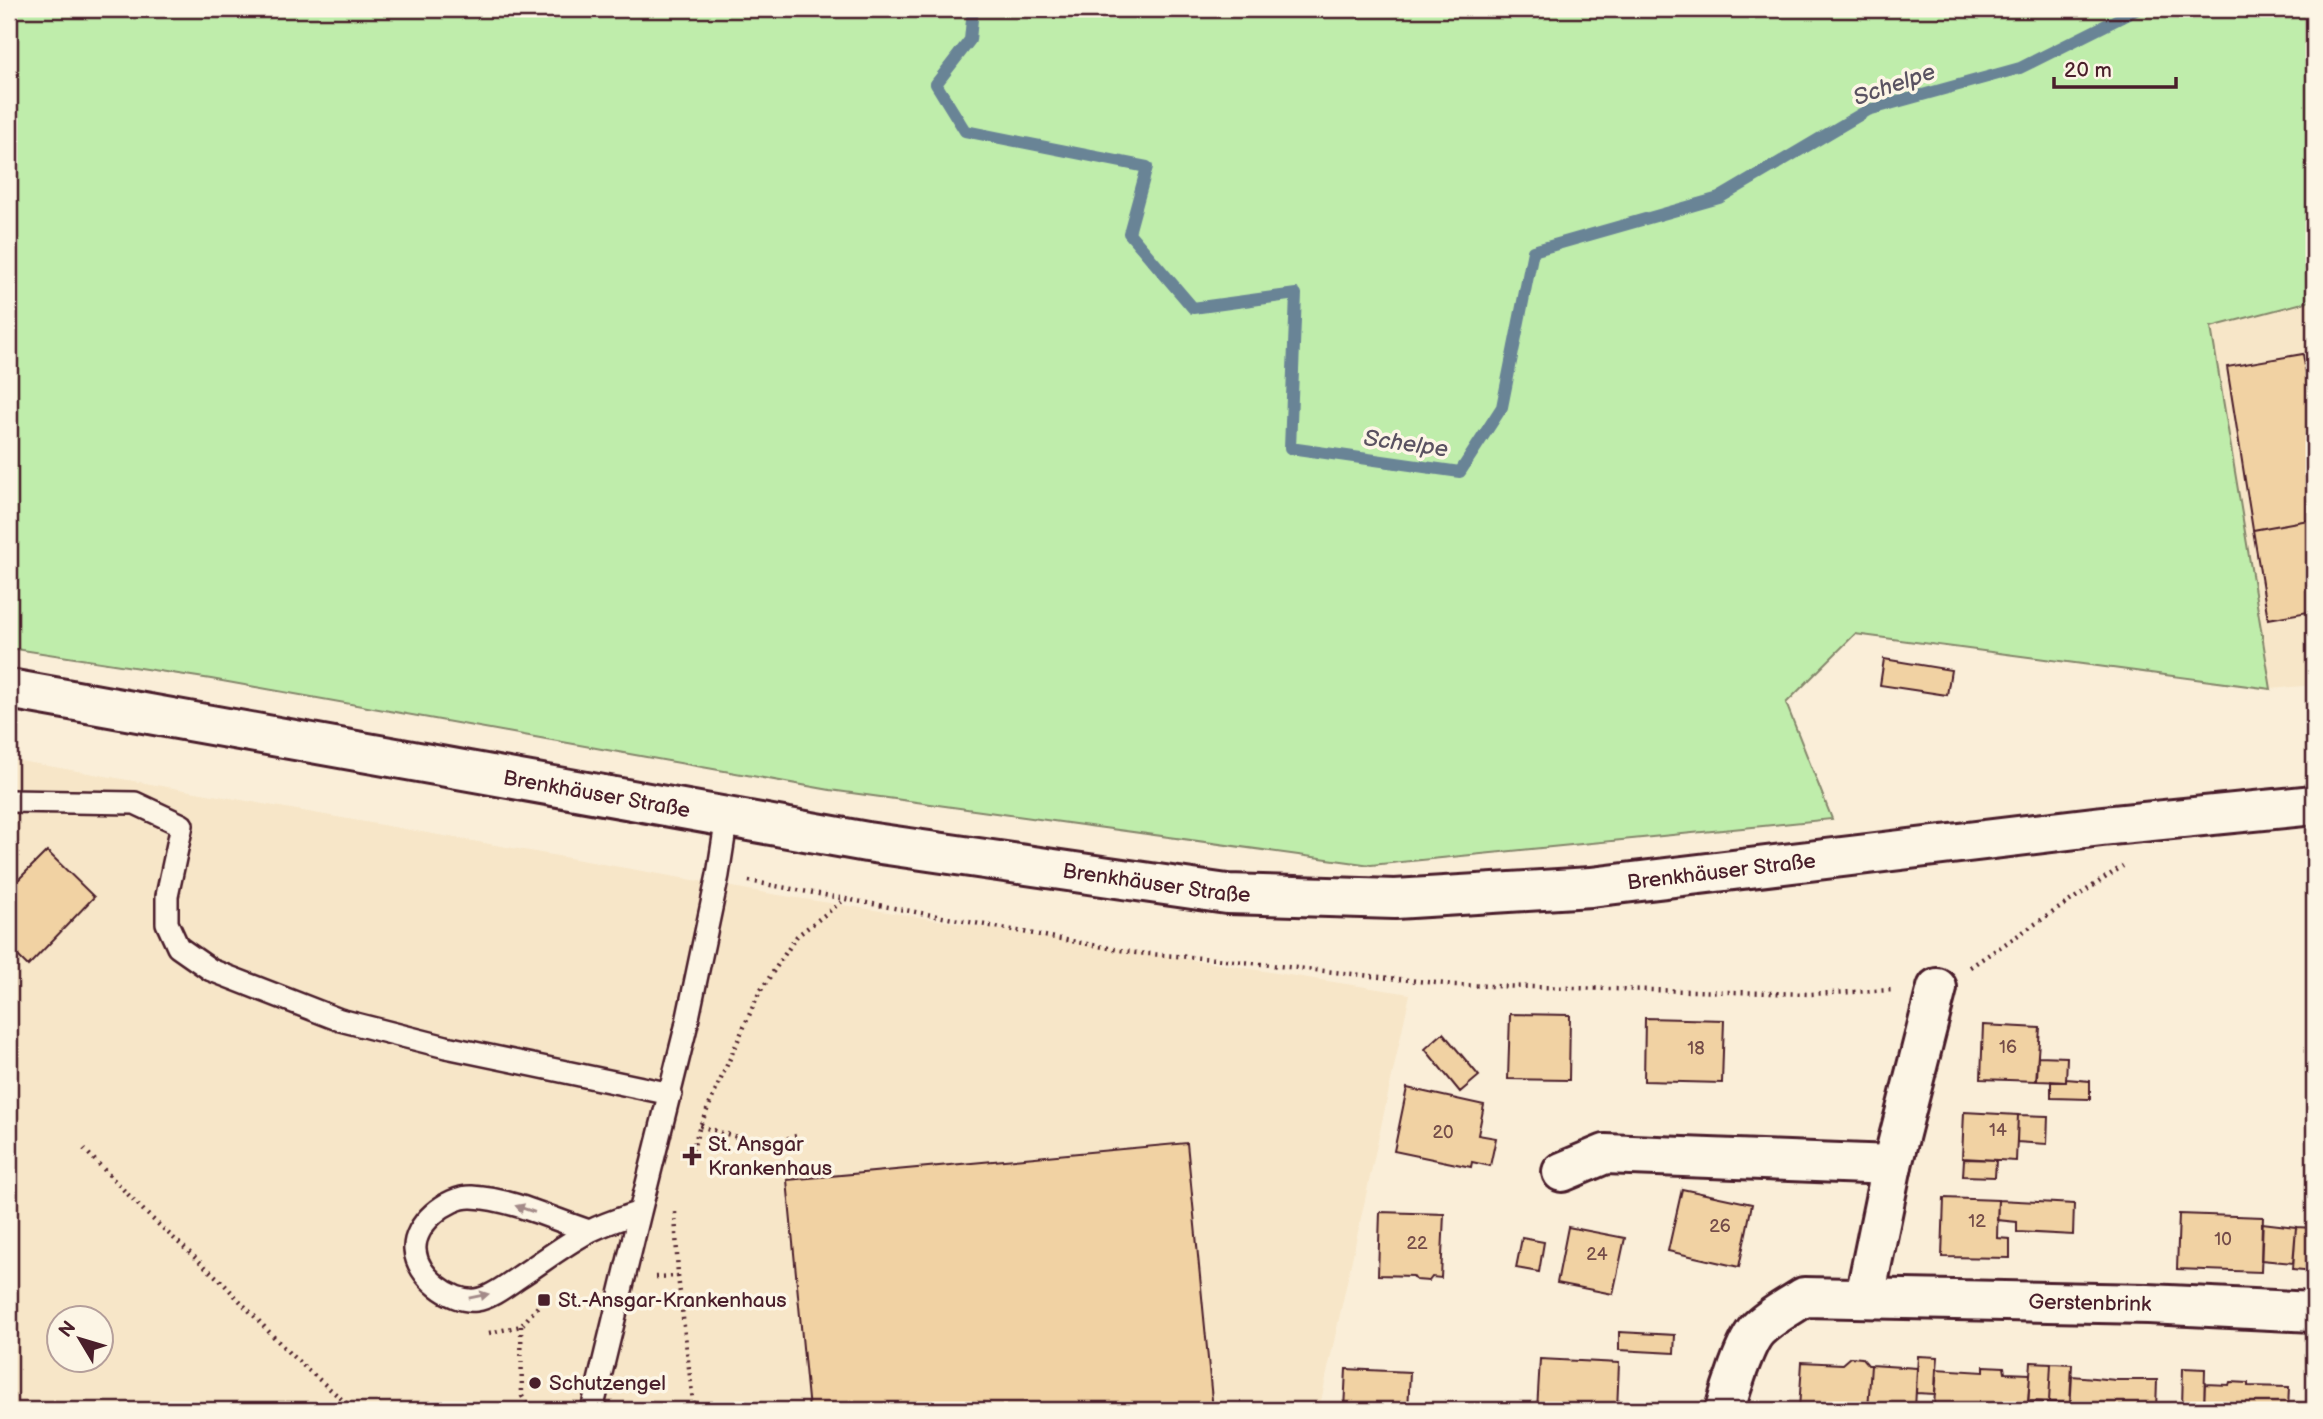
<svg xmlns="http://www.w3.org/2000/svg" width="2323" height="1419" font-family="'Balsamiq Sans',sans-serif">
	<rect width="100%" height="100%" fill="#faeed8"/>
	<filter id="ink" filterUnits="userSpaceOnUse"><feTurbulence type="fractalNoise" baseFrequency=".0143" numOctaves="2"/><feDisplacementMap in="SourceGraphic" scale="14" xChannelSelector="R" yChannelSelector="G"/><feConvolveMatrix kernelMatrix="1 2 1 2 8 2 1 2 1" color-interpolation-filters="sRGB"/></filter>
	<g filter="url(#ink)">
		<path fill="#f7e6c8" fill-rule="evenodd" d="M2314,300V685L2271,689L2211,327Z
			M9,759L772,894L1410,994L1319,1410H9ZM60,1318H102V1360H60Z"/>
		<path fill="#bfedab" stroke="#84866b" stroke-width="2" d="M9,9H2314V300L2211,327L2271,689L1855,634L1786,703L1832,819L1371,865L830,790L211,679L9,648Z"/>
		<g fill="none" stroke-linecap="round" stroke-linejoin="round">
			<path stroke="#698496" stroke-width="12" d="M973,9L970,40L936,84L965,131L1147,167L1129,233L1193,308L1296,294L1290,448L1460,472L1502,407L1533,251L1719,198L1868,110L2020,68L2138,9"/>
		</g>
		<path fill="#f1d2a3" stroke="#4a1f2b" stroke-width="2" d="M2303,354L2314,421V519L2253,530L2227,367Z
			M2314,519V611L2268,619L2253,530Z
			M1884,659L1951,670L1947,695L1880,685Z
			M47,851L94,897L28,966L12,950L9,954V879L14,884Z
			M1510,1014L1570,1015L1569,1080L1508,1079Z
			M1645,1018L1724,1020L1722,1083L1644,1081Z
			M1983,1025L2040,1028L2036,1081L1981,1079Z
			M1443,1033L1479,1076L1460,1092L1425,1049Z
			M2038,1056L2067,1057L2066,1082L2037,1081Z
			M2066,1079L2090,1081V1099L2051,1098V1081L2066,1082Z
			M1407,1088L1484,1105L1478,1135L1496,1138L1490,1166L1472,1162L1471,1167L1394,1151Z
			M1964,1112L2018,1115L2016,1161L1962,1158Z
			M2018,1115L2048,1116L2047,1144L2017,1142Z
			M1187,1143L1213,1410H809L787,1180Z
			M1964,1159L1996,1160L1995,1177L1963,1176Z
			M1682,1189L1752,1204L1739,1267L1668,1251Z
			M1944,1198L1998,1200L1997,1238L2010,1239V1258L1942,1257Z
			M1998,1200L2074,1204L2073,1235L2017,1232V1222L1997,1220Z
			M1380,1212L1444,1214L1441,1278L1432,1277L1429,1281L1416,1280L1413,1276L1378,1275Z
			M2179,1214L2263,1217L2261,1272L2177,1269Z
			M2262,1223L2296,1227L2293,1263L2261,1260Z
			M1568,1227L1625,1238L1613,1294L1557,1283Z
			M2296,1227L2314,1228V1271L2293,1269Z
			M1522,1238L1544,1242L1539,1272L1516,1268Z
			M1619,1332L1675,1335L1674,1353L1619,1350Z
			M1918,1356L1938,1357L1935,1394L1916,1393Z
			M1850,1357L1862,1358L1868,1365H1871L1868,1410H1799L1802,1362L1842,1364Z
			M1540,1359L1619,1363L1617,1410H1537Z
			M2031,1362L2051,1363L2049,1402L2028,1401Z
			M2051,1363L2072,1364L2070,1403L2049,1402Z
			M1871,1365L1917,1368L1915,1410H1868Z
			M1984,1366L2004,1367L2005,1373L2030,1374L2028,1410H1934L1936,1369L1984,1372Z
			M2183,1368L2205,1369L2204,1409L2182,1408Z
			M1346,1369L1410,1372L1408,1410H1344Z
			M2072,1376L2116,1380H2157L2156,1410H2070Z
			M2230,1382L2248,1383V1386L2289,1387L2288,1410H2204L2205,1384L2229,1385Z"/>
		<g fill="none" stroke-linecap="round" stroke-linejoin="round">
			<g stroke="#4a1f2b" stroke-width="26">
				<path id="lane" d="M9,801L135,803L182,825L167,896V923L178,947L211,970L340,1020L446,1047L671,1094
					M589,1231C552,1219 512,1199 472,1197C447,1196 413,1225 415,1250C417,1276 451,1303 476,1300C491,1298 507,1285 519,1277C542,1262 565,1244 590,1231C606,1223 623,1218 640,1212L686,1027L718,875L727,817
					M592,1410L640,1212"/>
			</g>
			<g stroke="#4a1f2b" stroke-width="44">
				<g id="street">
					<path d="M1562,1172L1605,1154L1892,1165"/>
					<path d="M1865,1297L1892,1165L1937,988"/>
					<path id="s1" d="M1725,1410C1730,1391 1745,1342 1758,1329C1771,1316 1789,1307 1804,1297L2148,1304L2314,1312"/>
				</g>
			</g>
			<g stroke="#4a1f2b" stroke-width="44">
				<g id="primary">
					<path id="s2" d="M9,689L867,842L1227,894L1395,899L1591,887L2102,826L2314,805"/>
				</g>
			</g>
			<path stroke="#4a1f2b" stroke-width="4.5" stroke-dasharray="2 5" stroke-linecap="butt" d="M749,881L1136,953L1215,959L1454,985L1810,994L1894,990
				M1970,967L2123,866
				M700,1126L764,1145L796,1136
				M84,1149L147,1214L222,1282L290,1354L354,1410
				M688,1164L700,1126L759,993L797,936L844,900
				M678,1276L694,1410
				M656,1277L678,1276L675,1212
				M521,1326L522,1396L530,1410
				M489,1333L521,1326L540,1304
				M722,1410L754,1408"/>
			<use href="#lane" stroke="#fcf5e5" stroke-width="21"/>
			<use href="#street" stroke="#fcf5e5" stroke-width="38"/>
			<use href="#primary" stroke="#fcf5e5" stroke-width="38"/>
		</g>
		<defs><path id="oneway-solid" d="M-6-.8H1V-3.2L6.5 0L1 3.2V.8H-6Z" transform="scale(1.75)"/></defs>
		<g fill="#a38a88">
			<use href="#oneway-solid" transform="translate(525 1209) rotate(-161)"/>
			<use href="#oneway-solid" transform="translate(479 1296) rotate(-12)"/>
		</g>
	</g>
	<g fill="#4a1f2b" stroke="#fcf5e5" stroke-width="2.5">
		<path d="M688.5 1145.5h7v7h7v7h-7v7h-7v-7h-7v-7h7z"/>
		<rect x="537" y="1293" width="14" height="14" rx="3.5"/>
		<circle cx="535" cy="1383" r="7"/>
	</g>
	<g text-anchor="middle" stroke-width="7" stroke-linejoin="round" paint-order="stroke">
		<g font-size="18" fill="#744c49">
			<text x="2008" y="1053">16</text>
			<text x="1696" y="1054">18</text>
			<text x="1998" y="1136">14</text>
			<text x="1443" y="1138">20</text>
			<text x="1977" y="1227">12</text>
			<text x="1720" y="1232">26</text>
			<text x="2223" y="1245">10</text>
			<text x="1417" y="1249">22</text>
			<text x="1597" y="1260">24</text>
		</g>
		<g font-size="21" fill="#4a1f2b" stroke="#fcf5e5">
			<text dy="7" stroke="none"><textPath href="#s2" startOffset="597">Brenkhäuser Straße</textPath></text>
			<text dy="7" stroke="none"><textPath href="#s2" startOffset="1731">Brenkhäuser Straße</textPath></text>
			<text dy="7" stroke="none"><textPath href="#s2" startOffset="1164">Brenkhäuser Straße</textPath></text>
			<text dy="7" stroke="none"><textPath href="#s1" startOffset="430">Gerstenbrink</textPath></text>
		</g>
		<g font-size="21" fill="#4a1f2b" stroke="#fcf5e5" text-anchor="start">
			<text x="708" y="1151">St. Ansgar<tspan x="708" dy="24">Krankenhaus</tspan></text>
			<text x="558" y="1307">St.-Ansgar-Krankenhaus</text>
			<text x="549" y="1390">Schutzengel</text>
		</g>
		<g font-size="23" font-style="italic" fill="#5a5261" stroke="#fcf5e5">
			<text transform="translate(1894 84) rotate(-19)" y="8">Schelpe</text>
			<text transform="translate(1406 443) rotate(8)" y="8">Schelpe</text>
		</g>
	</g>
	<rect width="2323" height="1419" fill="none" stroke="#fcf5e5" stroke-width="35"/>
	<rect x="18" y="18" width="2288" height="1384" fill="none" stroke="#4a1f2b" stroke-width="2.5" filter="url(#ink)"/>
	<g transform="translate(80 1339) rotate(308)"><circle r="33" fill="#fcf5e5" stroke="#b59f9b" stroke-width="2"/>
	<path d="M0-5L12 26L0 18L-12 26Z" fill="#4a1f2b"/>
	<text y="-10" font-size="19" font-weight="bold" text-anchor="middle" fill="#4a1f2b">N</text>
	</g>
	<path d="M2054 77v10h122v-10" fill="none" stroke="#4a1f2b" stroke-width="3.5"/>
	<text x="2064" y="77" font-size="21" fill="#4a1f2b" stroke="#fcf5e5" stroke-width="5" paint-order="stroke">20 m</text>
</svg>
